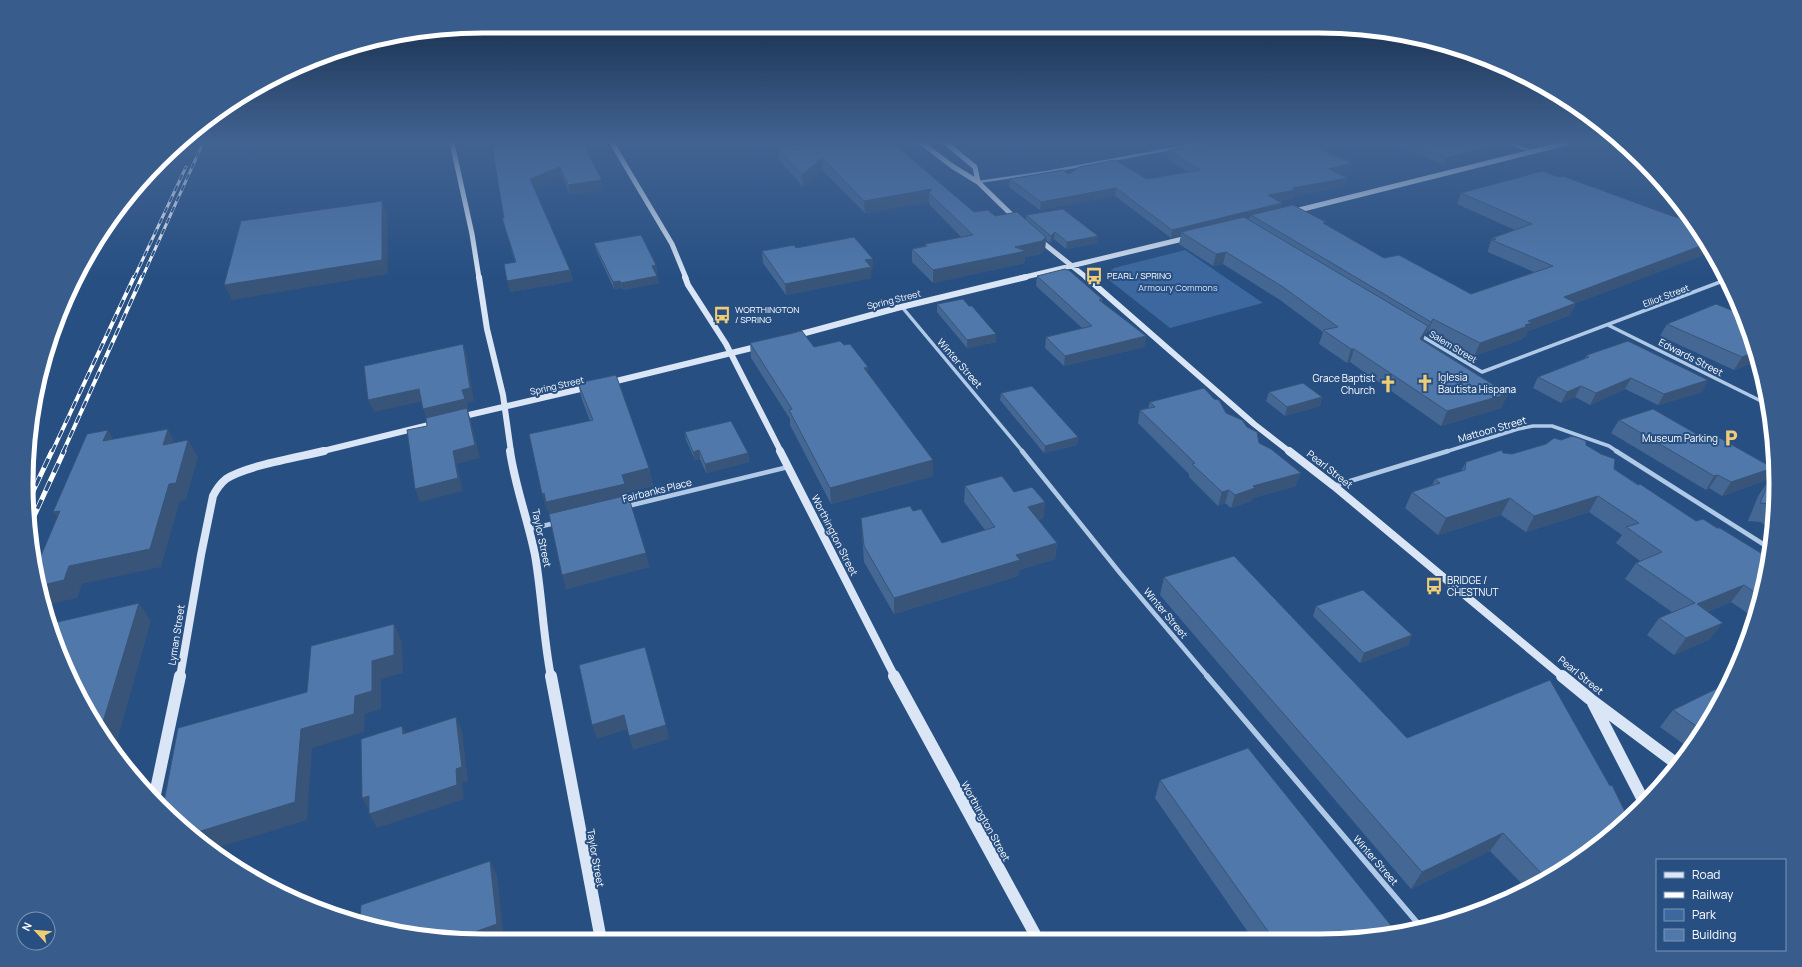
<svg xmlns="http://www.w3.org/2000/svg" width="1802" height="967" font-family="Manrope,sans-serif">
	<rect width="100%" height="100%" fill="#274f82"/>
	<path fill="#3c689f" d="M1185,250L1263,303L1170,328L1109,280L1106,275L1114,268Z"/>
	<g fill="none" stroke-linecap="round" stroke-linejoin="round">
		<path stroke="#b0c9e7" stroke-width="2.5" d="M1509,143L1533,152
			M978,182L1047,172L1203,143"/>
		<path stroke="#b0c9e7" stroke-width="3.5" d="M902,307L1023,452
			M1608,325L1767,404
			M1420,335L1482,372L1728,279
			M1445,452L1518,429L1533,426H1552L1609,446L1618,452"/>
		<path stroke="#b0c9e7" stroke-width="4.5" d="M1022,451L1120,573L1208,677
			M1616,451L1771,549
			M1334,486L1448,451
			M628,506L788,467
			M530,529L555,523"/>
		<path stroke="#b0c9e7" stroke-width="5.5" d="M1207,676L1421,927"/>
		<path stroke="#dae6f6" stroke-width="5" d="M452,143L472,234L479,278
			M612,143L672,244L686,278
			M922,143L952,166L978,182L1018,221
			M946,143L975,167L978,182
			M1291,212L1567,143
			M1037,238L1087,278
			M1021,278L1191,237"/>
		<path stroke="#dae6f6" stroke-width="6" d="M479,277L487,329L503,395L511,452
			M685,277L688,285L726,344L781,452
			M1086,277L1254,424L1290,452
			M794,336L897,308L1026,277
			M608,383L760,346
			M460,417L589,387
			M319,452L437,423"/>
		<path stroke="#dae6f6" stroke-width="8" d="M510,451C515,486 528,520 535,555C542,595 543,636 551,677
			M780,451L895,677
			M1289,451L1334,486L1563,677
			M180,677L201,555L213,496C216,490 221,483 226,479C245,466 299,457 324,451"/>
		<path stroke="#dae6f6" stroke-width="12" d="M551,676L601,940
			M894,676L1037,938
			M1562,676L1590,699L1677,764
			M1593,703L1644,802
			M154,799L180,676"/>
		<g stroke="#fff" stroke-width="3">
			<path id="rail-far2" d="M134,278L186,167
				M142,278L203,143"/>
		</g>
		<g stroke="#fff" stroke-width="4">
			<path id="rail-far1" d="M52,452L134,277
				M63,452L142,277"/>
		</g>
		<g stroke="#fff" stroke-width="5">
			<path id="rail" d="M27,504L52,451
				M29,527L64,451"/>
		</g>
		<use href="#rail-far2" stroke="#274f82" stroke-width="2" stroke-dasharray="6" stroke-linecap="butt"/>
		<use href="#rail-far1" stroke="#274f82" stroke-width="2.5" stroke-dasharray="8" stroke-linecap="butt"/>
		<use href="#rail" stroke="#274f82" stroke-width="3.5" stroke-dasharray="10" stroke-linecap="butt"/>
	</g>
	<path fill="#456793" d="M503,143H583L604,190L570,195L562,176L534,188L570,270L573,281L510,292L515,262L502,218H504L503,145Z
		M893,143L974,212L1026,220V215L1098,236L1097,243L1066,249L1054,239L1050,243L1046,240L1045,249L1041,254L1025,257L1024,263L933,283L912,262V249L925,246V244L962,238L929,204V202L865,213L822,170L803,187L779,160L778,148Z
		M1209,143H1332V146L1317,148L1352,163L1350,171L1339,174L1345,186L1294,196V198L1279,201L1282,203L1280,208L1325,224L1384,258L1471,294L1534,272L1488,252V250L1492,238L1515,230L1457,204L1461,193L1559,177L1672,216L1691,221L1711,252L1576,303L1570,315L1528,331L1526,336L1523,337L1522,339L1474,356L1428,331L1426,334H1425L1423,340L1508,394L1501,408L1441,426L1350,362L1347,363L1319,344L1323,332L1280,300L1223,264L1213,266L1179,244L1181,235L1171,238L1115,196L1040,210L1009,187L1010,179L1069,174L1147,179L1189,172L1167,159L1169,151Z
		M1387,143H1512L1511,147L1444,165Z
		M1618,143H1623L1626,146Z
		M594,243L656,265L657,273H656L657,276L659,283L623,290L622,288L614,289L596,250Z
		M796,248L873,270H871V278L786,295L763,263L762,251Z
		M1037,276L1102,299V302L1146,336L1144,347L1064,366L1045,348L1046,337L1082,328L1036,286Z
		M937,304L996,342L967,348L937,312Z
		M1741,314L1759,360L1734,370L1660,336L1667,324Z
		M750,343L814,347L844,345L868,367V373L933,476L831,504L790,425V419L751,358Z
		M1587,355L1708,380L1702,392L1658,405L1625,389L1590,405L1575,397L1561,403L1533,388L1538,377L1585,358Z
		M578,383L649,468L653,486L627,492L649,567L566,589L550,514L549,511H547L590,421L582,400Z
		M1269,392L1322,397L1320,406L1285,416L1266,401Z
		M1001,393L1078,437L1077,445L1044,453L1000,400Z
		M1150,402L1226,413L1247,427L1296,486L1252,498L1251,501L1231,508L1225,503L1218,506L1189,477V474L1138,423L1140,410L1148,408Z
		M1619,420L1707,440L1773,468L1764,481L1722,496L1709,488L1706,490L1611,433Z
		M685,432L748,453L749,462L706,473L700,459L695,460L686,440Z
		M1561,440L1586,445L1614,469L1696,521L1717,528L1769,558L1755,618L1731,602L1707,612L1710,639L1674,655L1647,635L1659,618L1672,612L1625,579L1636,563L1640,561L1616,543L1622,535L1589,512L1526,532L1501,515L1438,535L1405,508L1412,492L1432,485L1435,479L1461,471L1466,462L1503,453L1512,454Z
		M1770,479L1774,481L1772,531L1761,522L1748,521L1758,496Z
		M965,486L1014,492L1045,502L1043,518L1038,520L1057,543L1055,559L1019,570L1018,576L894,614L864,562L862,534L861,518L913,511L942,543L985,530L964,502Z
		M1164,577L1407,738L1572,864L1525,887L1490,851L1411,889L1160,595Z
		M1316,606L1412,635L1408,645L1360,663L1313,616Z
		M1673,710L1715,712L1689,748L1660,727Z
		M1160,780L1378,937L1252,938L1155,798Z"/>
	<path fill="#385478" d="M1306,143H1332V146L1304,151Z
		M1502,143H1512L1511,147L1444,165L1446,158Z
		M822,158V170L803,187L802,175Z
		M1352,163L1350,171L1327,177L1329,169Z
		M560,167L562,176L533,189L530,179Z
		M1348,178L1345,186L1294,196V198L1266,203L1268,195L1292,188Z
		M602,180L604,190L570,195L568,185Z
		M1116,188L1115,196L1040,210L1041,202Z
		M932,189L929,193V202L865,213L864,201Z
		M382,201L387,215L388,274L232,300L224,285Z
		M1282,203L1280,211L1251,215L1250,218L1185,234L1181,232V235L1171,238L1172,230Z
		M1055,232L1054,239L1050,243L1051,236Z
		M1098,236L1097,243L1066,249L1067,242Z
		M1046,237L1045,249L1041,254L1025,257L1024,263L933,283V270Z
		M1706,244L1711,252L1563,308L1576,303L1570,315L1528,331L1526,336L1523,337L1522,339L1474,356L1480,343L1528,321L1564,297Z
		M1226,252L1223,264L1213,266L1216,254Z
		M873,259V270H871V278L786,295L785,284L865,260Z
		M656,265L657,273H654L652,266Z
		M570,270L573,281L510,292L507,281Z
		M657,276L659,283L623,290L621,283Z
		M620,281L622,288L614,289L613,282Z
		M1433,319L1428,331L1426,334L1431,322Z
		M1428,326L1423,340L1415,353L1420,339Z
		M996,334V342L967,348V340Z
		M1146,336L1144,347L1064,366L1065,356Z
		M463,344L467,356L474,401L467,403L469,412H468L471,421L480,458L457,464L463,491L420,502L415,489L428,421L423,409L462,390Z
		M1351,349H1354L1350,362L1347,363Z
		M1755,352L1759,360L1734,370L1742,357Z
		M868,367V382L864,368Z
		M1631,378L1625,389L1590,405L1596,393Z
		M1708,380L1702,392L1658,405L1664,394Z
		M1581,386L1575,397L1561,403L1567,392Z
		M419,389L424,401L374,412L368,400Z
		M1508,394L1501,408L1441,426L1447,411Z
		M1322,397L1320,406L1285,416L1287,407Z
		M168,429L177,446L163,445Z
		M108,430L118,447L103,441Z
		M1078,437L1077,445L1044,453L1045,446Z
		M188,440L198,457L186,500L180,501L161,567L82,584L77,598L51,604L39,589V586L47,584L39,573L42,572L37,565L43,564L69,566L169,484Z
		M699,450L700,459L695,460L693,452Z
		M748,453L749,462L706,473L705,464Z
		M933,460V476L831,504L830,488Z
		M649,468L653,486L627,492L629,501L552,520L549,511H547L542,494Z
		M1773,468L1764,481L1722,496L1731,482Z
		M1301,473L1296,486L1252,498L1251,501L1231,508L1235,495L1253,486Z
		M1718,475L1709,488L1706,490L1714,476Z
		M1229,490L1225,503L1218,506L1222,492Z
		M1598,496L1589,512L1526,532L1534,516Z
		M1510,498L1501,515L1438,535L1446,518Z
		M1045,502L1043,518L1026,523L1028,507Z
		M60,511L66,530L53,512Z
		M1057,543L1055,559L1019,570L1018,576L894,614V598L1016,555Z
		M646,553L649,567L566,589L562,575Z
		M1744,585L1731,602L1684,621L1697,604Z
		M139,603L151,621L114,752L103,737L100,732Z
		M1723,623L1710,639L1674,655L1686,638Z
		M394,624L402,642L403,673L381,679V709L365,714L364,732L312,748L307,820L210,850L205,846L191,834L301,729L355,696L372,661Z
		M1412,635L1408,645L1360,663L1364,653Z
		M624,715L628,729L597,739L592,725Z
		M456,717L462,731L468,781L462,783L464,799L377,828L369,814L456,769Z
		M666,725L669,739L633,750L629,736Z
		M402,726L410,739L403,734Z
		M369,796L370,812L362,798Z
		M1503,833L1490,851L1411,889L1422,872Z
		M490,861L497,875L504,937L495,940H452Z"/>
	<path fill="#5078ab" stroke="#385478" d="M503,143H583L602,180L568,185L560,167L530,179L570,270L507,281L504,264L516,262L502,218H504L492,147L504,145Z
		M813,143H893L974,212L988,210L995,216L1017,212L1046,237L1042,241L1015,247L1026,251L933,270L912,249L927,246L925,244L973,235L929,193L932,189L864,201L822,158L802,175L778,148Z
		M1209,143H1306L1352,163L1329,169L1348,178L1292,188L1296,190L1268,195L1282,203L1172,230L1116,188L1041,202L1010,179L1063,170L1069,174L1079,167L1115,160L1147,179L1200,170L1169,151L1174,149Z
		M1406,143H1502L1446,158Z
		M1542,171L1559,177L1563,176L1672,216L1691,221L1706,244L1564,297L1576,303L1528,321L1532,323L1525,325L1528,326L1480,343L1433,319L1431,322L1251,215L1293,205L1326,222L1323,223L1384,258L1399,255L1471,294L1553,266L1492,240L1496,239L1492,238L1532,224L1461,193Z
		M382,201V260L224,285L241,221Z
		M1063,209L1098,236L1067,242L1055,232L1051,236L1026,215Z
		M1244,217L1428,326L1420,339L1508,394L1447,411L1354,349H1351L1323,330L1338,327L1283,287L1226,252L1216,254L1181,232Z
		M641,235L656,265L652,266L657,276L621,283L620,281L613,282L594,243Z
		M854,237L873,259L865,260L871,267L785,284L762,251L794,245L796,248Z
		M1065,269L1070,271L1102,299L1099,300L1146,336L1065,356L1046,337L1092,326L1037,276Z
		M963,299L969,306H972L996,334L967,340L937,304Z
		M1716,304L1741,314L1755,352L1742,357L1667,324Z
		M802,331L814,347L840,341L844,345L850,344L868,367L864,368L933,460L830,488L789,410L792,409L750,343Z
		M1628,341L1708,380L1664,394L1631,378L1596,393L1581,386L1567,392L1538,377L1589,357L1587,355Z
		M463,344L470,388L462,390L465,399L423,409L419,389L368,400L364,366Z
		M616,375L649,468L622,475L625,484L546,502L544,493L542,494L529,434L593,420L578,383Z
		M1303,383L1322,397L1287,407L1269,392Z
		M1032,386L1078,437L1045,446L1001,393Z
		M1204,388L1214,399L1219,400L1226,413L1242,420L1247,427L1257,432L1259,443L1271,449L1301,473L1253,486L1255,488L1235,495L1229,490L1222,492L1192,464L1195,463L1140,410L1155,407L1150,402Z
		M467,408L475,445L453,451L458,478L415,489L407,430L427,426L426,418Z
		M1653,409L1707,440L1718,437L1773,468L1731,482L1718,475L1714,476L1619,420Z
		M731,421L748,453L705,464L699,450L693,452L685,432Z
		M168,429L163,445L188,440L176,483L169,484L150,549L69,566L64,580L39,586L38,583L43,572L39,573L43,564L37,565L60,511L53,512L87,434L108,430L103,441Z
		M1572,436L1579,438L1586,441V445L1601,454L1615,459L1614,469L1638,485L1640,484L1696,521L1703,519L1717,528H1720L1769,558L1760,596L1744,585L1697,604L1723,623L1686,638L1659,618L1695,603L1636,563L1662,552L1626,527L1639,523L1598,496L1534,516L1510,498L1446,518L1412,492L1440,483L1435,479L1465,470L1466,462L1502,450L1503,453L1512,454L1546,444L1554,438L1561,440Z
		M1002,476L1014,492L1032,487L1045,502L1028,507L1057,543L1016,555L1020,560L894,598L864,546L861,518L910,506L913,511L921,509L942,543L995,527L965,486Z
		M1770,479L1774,481L1773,504L1760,503Z
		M628,495L646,553L562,575L549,514Z
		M1234,556L1407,738L1550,680L1610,786L1612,785L1627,816L1572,864L1545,877L1503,833L1422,872L1164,577Z
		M1363,590L1412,635L1364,653L1316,606Z
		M139,603L100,732L61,659L49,624Z
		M394,624V655L372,661V691L355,696L354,714L301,729L295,802L191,834L163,807L178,728L307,692L311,646Z
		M645,647L666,725L629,736L624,715L592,725L579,665Z
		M1728,683L1715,712L1702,730L1673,710Z
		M456,717L462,767L456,769L457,785L369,814V796L362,798L361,739L402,726L403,734Z
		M1248,748L1397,933L1378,937H1272L1160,780Z
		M490,861L497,924L452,940L365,925L360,923L361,905Z"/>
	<linearGradient id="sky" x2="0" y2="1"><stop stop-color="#152b48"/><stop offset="0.51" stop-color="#416392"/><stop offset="1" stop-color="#416392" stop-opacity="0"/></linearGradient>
	<rect width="1802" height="278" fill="url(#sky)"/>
	<defs>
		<g id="bus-bare" transform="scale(1.38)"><path d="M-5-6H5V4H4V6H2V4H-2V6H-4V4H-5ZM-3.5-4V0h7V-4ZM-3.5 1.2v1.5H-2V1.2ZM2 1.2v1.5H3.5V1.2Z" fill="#efcc76" stroke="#274f82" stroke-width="2.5" paint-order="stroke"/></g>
		<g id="church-bare" transform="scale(1.38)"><path d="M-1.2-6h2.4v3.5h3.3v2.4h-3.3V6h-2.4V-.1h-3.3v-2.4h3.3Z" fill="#efcc76" stroke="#274f82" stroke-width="2.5" paint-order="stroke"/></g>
		<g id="parking-bare" transform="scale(1.38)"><path d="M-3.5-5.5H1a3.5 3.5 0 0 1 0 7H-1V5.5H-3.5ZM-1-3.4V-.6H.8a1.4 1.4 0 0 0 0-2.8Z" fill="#efcc76" stroke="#274f82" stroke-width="2.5" paint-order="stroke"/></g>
	</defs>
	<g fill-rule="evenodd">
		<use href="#bus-bare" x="1094" y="276"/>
		<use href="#bus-bare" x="722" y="315"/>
		<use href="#church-bare" x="1425" y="383"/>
		<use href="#church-bare" x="1388" y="384"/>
		<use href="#parking-bare" x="1731" y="438"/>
		<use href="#bus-bare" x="1434" y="586"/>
	</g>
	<g text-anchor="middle" stroke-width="4" stroke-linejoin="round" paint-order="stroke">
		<g font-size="9" fill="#fff" stroke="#274f82" text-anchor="start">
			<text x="1107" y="279">PEARL / SPRING</text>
			<text x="735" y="313">WORTHINGTON<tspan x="735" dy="10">/ SPRING</tspan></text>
		</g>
		<g font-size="9" fill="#d3e3f5" stroke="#274f82">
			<text x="1178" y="291">Armoury Commons</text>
		</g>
		<g font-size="9" fill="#fff" stroke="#274f82">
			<text transform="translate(1666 296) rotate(-21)" y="3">Elliot Street</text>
			<text transform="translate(894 300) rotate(-14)" y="3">Spring Street</text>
			<text transform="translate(1453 347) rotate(31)" y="3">Salem Street</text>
			<text transform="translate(557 386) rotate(-13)" y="3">Spring Street</text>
		</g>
		<g font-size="10" fill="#fff" stroke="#274f82">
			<text transform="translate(1691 357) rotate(27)" y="4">Edwards Street</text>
			<text transform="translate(960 363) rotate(49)" y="4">Winter Street</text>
			<text transform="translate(1492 429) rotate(-16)" y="4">Mattoon Street</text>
			<text transform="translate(1330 469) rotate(38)" y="4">Pearl Street</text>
			<text transform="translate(657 490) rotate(-14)" y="4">Fairbanks Place</text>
			<text transform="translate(835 535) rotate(63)" y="4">Worthington Street</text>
			<text transform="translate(542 538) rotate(78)" y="4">Taylor Street</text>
			<text transform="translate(1166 613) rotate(50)" y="4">Winter Street</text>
			<text transform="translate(176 635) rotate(-81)" y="4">Lyman Street</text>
			<text transform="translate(1581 675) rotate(39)" y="4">Pearl Street</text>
			<text transform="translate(986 821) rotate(61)" y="4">Worthington Street</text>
			<text transform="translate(596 858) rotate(80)" y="4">Taylor Street</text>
			<text transform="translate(1376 860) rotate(49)" y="4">Winter Street</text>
		</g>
		<g font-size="10" fill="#fff" stroke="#274f82" text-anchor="start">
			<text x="1438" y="381">Iglesia<tspan x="1438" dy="12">Bautista Hispana</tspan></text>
			<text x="1375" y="382" text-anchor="end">Grace Baptist<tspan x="1375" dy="12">Church</tspan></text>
			<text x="1718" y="442" text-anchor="end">Museum Parking</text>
			<text x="1447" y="584">BRIDGE /<tspan x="1447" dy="12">CHESTNUT</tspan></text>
		</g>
	</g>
	<path d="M0 0H1802V967H0ZM483 33H1319A450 450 0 0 1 1769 483V484A450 450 0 0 1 1319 934H483A450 450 0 0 1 33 484V483A450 450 0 0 1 483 33Z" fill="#385d8c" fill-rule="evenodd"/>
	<path fill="none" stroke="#fff" stroke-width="5" d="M483 33H1319A450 450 0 0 1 1769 483V484A450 450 0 0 1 1319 934H483A450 450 0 0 1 33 484V483A450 450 0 0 1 483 33Z"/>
	<rect x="1656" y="859" width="130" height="92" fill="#274f82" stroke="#7d95b4"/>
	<rect x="1664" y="872" width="20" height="6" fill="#dae6f6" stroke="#7d95b4"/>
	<text x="1692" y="879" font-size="12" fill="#ffffff">Road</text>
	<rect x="1664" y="892" width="20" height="6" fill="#ffffff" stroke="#7d95b4"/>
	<text x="1692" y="899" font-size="12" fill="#ffffff">Railway</text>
	<rect x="1664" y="909" width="20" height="12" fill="#3c689f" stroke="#7d95b4"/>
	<text x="1692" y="919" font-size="12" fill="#ffffff">Park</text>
	<rect x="1664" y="929" width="20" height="12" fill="#5078ab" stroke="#7d95b4"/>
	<text x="1692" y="939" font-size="12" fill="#ffffff">Building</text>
	<g transform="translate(36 931) rotate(296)"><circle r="19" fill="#274f82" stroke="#7d95b4"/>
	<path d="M0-3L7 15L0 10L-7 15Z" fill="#efcc76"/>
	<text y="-6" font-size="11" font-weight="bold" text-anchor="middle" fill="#ffffff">N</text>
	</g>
</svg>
